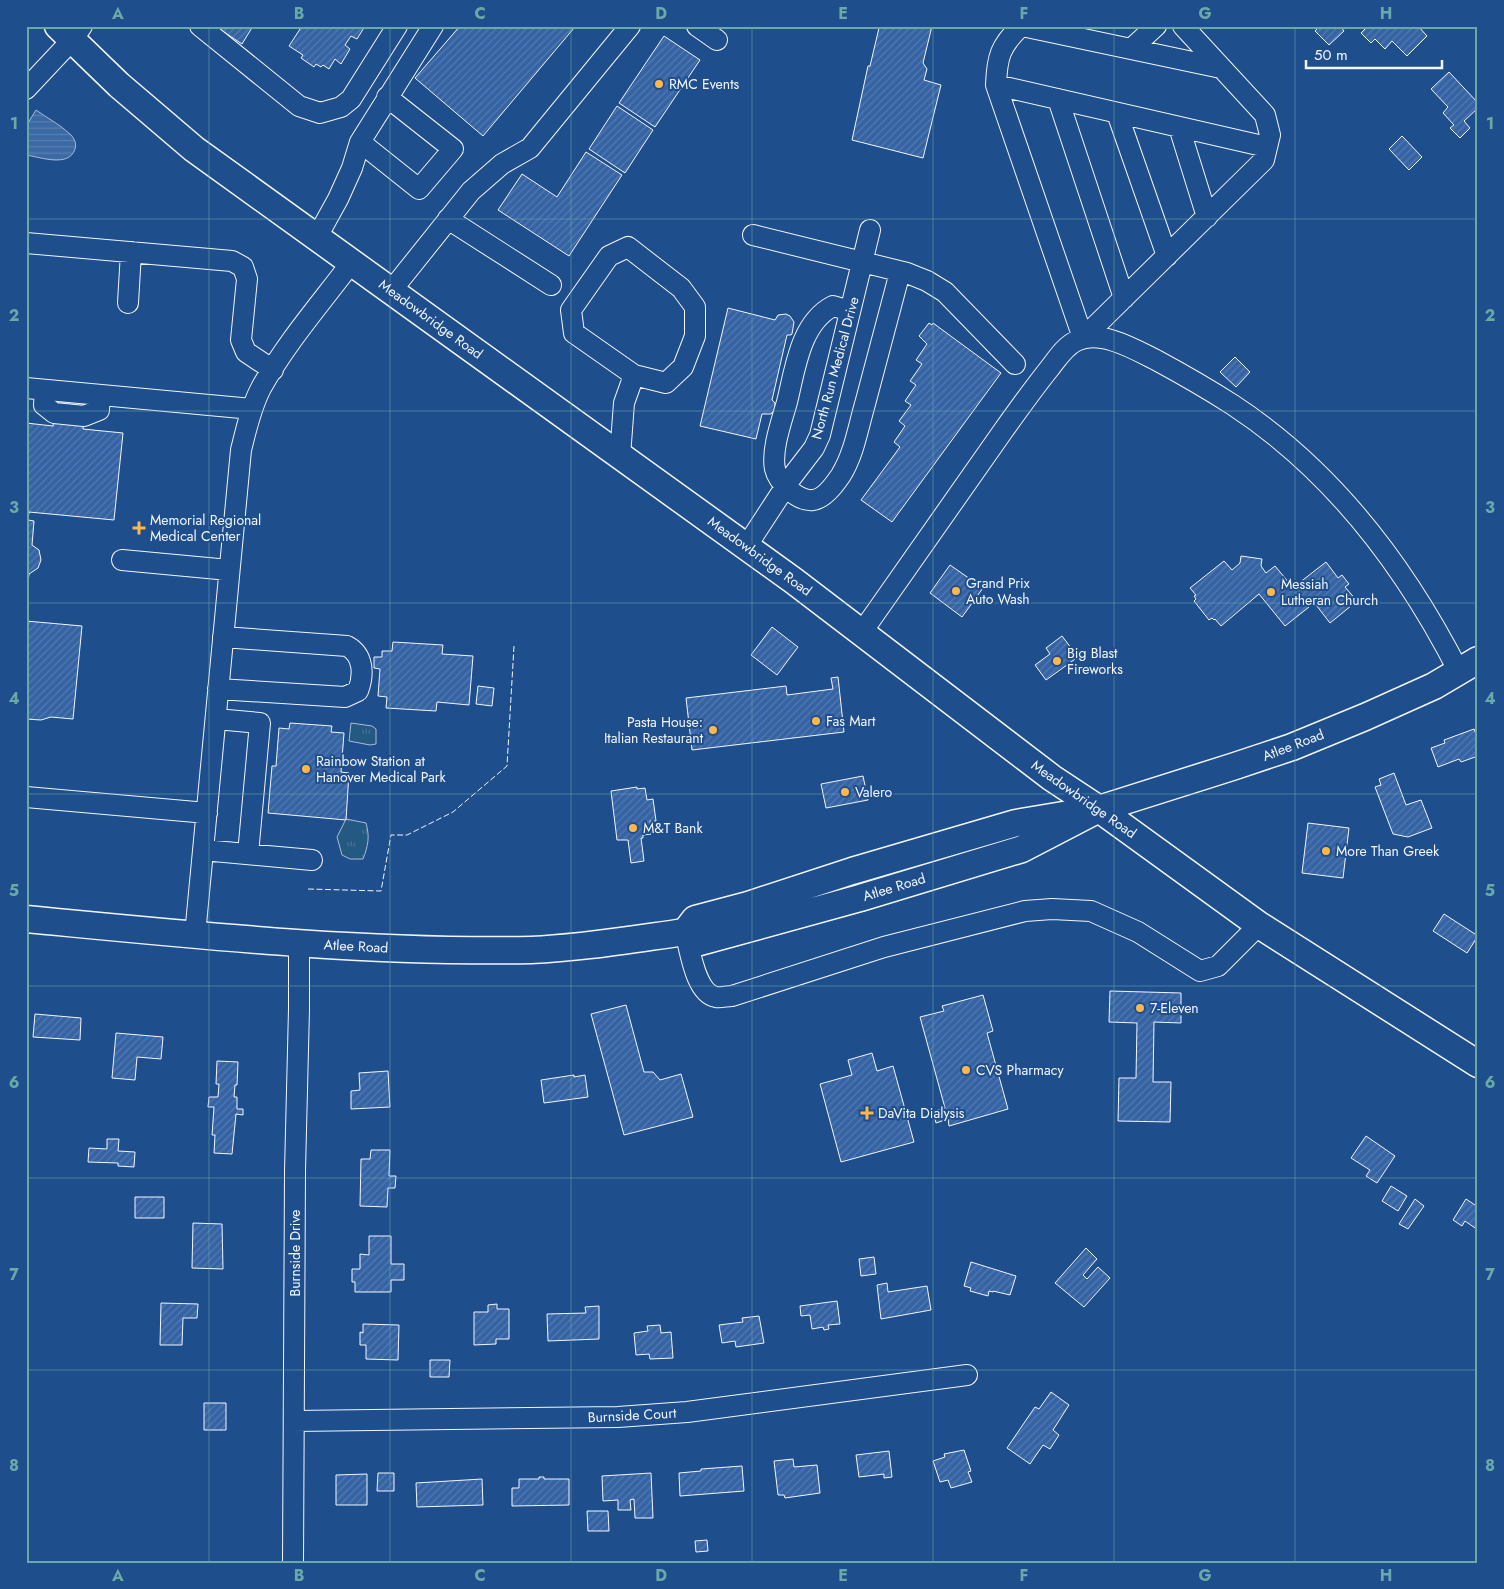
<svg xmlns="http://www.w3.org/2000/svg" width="1504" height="1589" font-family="Jost,sans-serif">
	<defs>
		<pattern id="park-tufts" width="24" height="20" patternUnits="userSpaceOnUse" patternTransform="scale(1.25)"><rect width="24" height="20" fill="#245a82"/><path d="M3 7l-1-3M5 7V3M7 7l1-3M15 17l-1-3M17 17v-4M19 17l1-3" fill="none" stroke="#447295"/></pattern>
		<pattern id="water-rules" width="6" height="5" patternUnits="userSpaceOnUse" patternTransform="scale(1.25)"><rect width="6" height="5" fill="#3b69a3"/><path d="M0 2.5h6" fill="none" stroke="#587fb1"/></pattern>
		<pattern id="building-hatch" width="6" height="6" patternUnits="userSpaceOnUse" patternTransform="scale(1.25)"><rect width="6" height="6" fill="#3563a3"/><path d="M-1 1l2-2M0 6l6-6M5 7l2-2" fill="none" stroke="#537ab1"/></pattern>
	</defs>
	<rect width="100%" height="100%" fill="#1f4e8c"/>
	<path fill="url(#park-tufts)" stroke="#a8bbd7" d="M351,723L372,726L376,729V744L370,745L349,741Z
		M346,819L366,823C370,837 368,846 363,859H350L342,855L337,837Z"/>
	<path fill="url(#water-rules)" stroke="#a8bbd7" d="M36,110C47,118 61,125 71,135C74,138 77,144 75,149C69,168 40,157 26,155V126Z"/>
	<path fill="url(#building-hatch)" stroke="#f2f6ff" d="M215,26H253L242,44Z
		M302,26H365L357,39L351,36L345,45L350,49L341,64L335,59L329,69L323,65L321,67L316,64L314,67L301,58L303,55L289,46Z
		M460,26H572L574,28L483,136L415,78Z
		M871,26H932L923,63L927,69L924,80L941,85L923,158L852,140L868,66H870L879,28Z
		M1320,26H1340L1344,31L1329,45L1315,31Z
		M1368,26H1414L1416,28L1418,26L1427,36L1407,56L1392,41L1385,49L1375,39L1371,43L1361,33Z
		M664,36L700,60L655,127L619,103Z
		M1449,72L1478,103V108L1464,121L1470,128L1460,138L1450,128L1454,125L1443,113L1448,107L1431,89Z
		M617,106L653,130L625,173L589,149Z
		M1402,136L1422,157L1409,170L1389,149Z
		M586,152L622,175L569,256L498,210L522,174L557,197Z
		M728,308L775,320L778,315L786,314L790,316L794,322L792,334L791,335H787L772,400L775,403V409L771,414H762L756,439L700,426Z
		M929,323L932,325L933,323L1001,373L892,522L861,500L900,447L894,442L905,426L899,421L911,405L905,401L916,385L910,381L922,364L916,360L927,344L919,336Z
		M1235,357L1250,372L1236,387L1220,372Z
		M56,398L85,401L83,429L123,433L114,520L29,512L28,520L34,521L32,545L39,550L41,560L38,568L29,574L26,597V423L53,426Z
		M1241,556L1262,559L1261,566L1266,573L1275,566L1295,590L1301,585L1299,583L1326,562L1338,578L1342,575L1349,584L1345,587L1357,601L1330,623L1313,601L1308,606L1309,607L1285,626L1259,594L1221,626L1215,619L1214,620L1212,618L1209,620L1194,601L1196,599L1194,596L1196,595L1190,588L1224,561L1232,570L1240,563Z
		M950,565L983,588L962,617L930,593Z
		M26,621L82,626L73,719L51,717L41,720L26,719Z
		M772,627L798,647L777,675L751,655Z
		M1062,636L1078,657L1046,680L1035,665L1050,654L1046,648Z
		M393,642L443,645L442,654L473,656L469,705L437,702L436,711L386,708L387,697L378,696L380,669L374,668V657H382V651H392Z
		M838,677L844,732L692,750L686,698L786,686L787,695L833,689L831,678Z
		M478,686L494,688L492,706L476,704Z
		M290,723L332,726L331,732L344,733L341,772L349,773L346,820L268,813L272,766H276L279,728L289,729Z
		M1474,729L1478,739V756L1461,762L1459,759L1438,767L1431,748L1445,743L1444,740Z
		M1394,773L1406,805L1421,800L1432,828L1408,837L1393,834L1375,787L1381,785L1379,779Z
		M863,776L868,800L826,808L821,784Z
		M637,787V789L645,788L647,800L653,799L656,821H650L651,834L643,835V838H641L644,861L631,863L628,840H617L611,791Z
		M1308,823L1349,828L1343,878L1302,873Z
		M1444,914L1478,936L1467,953L1433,931Z
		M1110,991L1181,993V1023L1154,1022L1153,1082H1171L1170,1122L1118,1121L1119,1078H1136L1137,1023L1109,1022Z
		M983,995L993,1031L987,1033L1008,1109L949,1126L948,1119L936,1123L933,1111L945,1108L920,1017L944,1011L942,1006Z
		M626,1005L644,1072H653L660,1080L681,1074L693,1117L624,1135L591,1014Z
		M35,1014L81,1018L80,1040L33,1037Z
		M116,1033L163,1037L161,1059L137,1057L135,1080L112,1078Z
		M872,1053L877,1071L893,1066L914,1142L841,1162L820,1084L852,1075L848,1060Z
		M217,1061L238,1062L237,1085H235L234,1097H237V1109H243V1115L236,1114L232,1154L214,1153L215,1135H212L214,1107H208L209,1097H218L219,1084H216Z
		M388,1071L390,1107L351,1109V1091L360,1090L359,1073Z
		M574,1075V1077L585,1075L588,1097L544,1103L541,1080Z
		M1366,1136L1395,1156L1377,1183L1366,1176L1370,1170L1351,1158Z
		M107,1139H119L118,1151L135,1152L134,1167L118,1166V1163L88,1162L89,1148L107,1149Z
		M371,1150H390L389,1176H396L395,1188H388L387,1207L360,1206L361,1159H370Z
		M1391,1186L1407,1196L1398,1211L1382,1201Z
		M135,1197H164V1218H135Z
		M1415,1199L1424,1206L1408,1229L1399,1224Z
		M1466,1199L1478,1207V1230L1465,1221L1462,1226L1453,1220Z
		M193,1223L222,1224L223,1269L192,1268Z
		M369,1236H391V1264H404V1280H391V1292H355V1282H352V1269H360V1254L369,1255Z
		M1086,1248L1097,1259L1083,1275L1087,1279L1098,1267L1110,1278L1084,1307L1055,1283Z
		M874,1257L876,1274L861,1276L859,1259Z
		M971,1262L1016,1276L1010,1295L993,1291V1292L989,1291L988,1296L970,1291L971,1288L964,1286Z
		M887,1283L888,1292L927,1286L931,1310L881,1319L877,1285Z
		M837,1301L840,1324L828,1325L829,1329L824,1330L823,1327L812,1329L810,1315L801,1316L800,1306Z
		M161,1303L198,1304L197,1318H183L182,1345H160Z
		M497,1304V1309H509V1339H496V1344L474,1345V1312H488V1305Z
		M599,1306V1339L548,1341L547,1314L586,1313L585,1307Z
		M759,1316L764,1343L736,1347L735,1341L722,1343L719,1325L743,1322L742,1318Z
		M363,1324L399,1325L398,1360L366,1359V1345H360V1332L363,1333Z
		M660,1325L661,1333L671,1332L673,1358L650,1359L649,1354L636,1355L634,1333L648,1331L647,1326Z
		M430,1360H450L449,1377H430Z
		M1051,1392L1069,1405L1053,1430L1059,1435L1050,1449L1043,1445L1030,1464L1007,1448L1035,1407L1039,1409Z
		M204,1403H226V1430H204Z
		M964,1450L971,1471L968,1472L972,1482L951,1488L948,1480L940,1482L933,1461L945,1457L944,1454Z
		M889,1451L892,1477L884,1478V1474L859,1477L856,1455Z
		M793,1459L794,1467L817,1465L820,1493L785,1498L784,1495H778L774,1461Z
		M742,1466L744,1491L680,1496L679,1473L701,1471V1469Z
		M378,1473H394V1491H377Z
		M651,1473L653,1518H635L634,1499L630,1500L631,1510H618V1500L603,1501L602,1476Z
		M367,1474V1505H336V1475Z
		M539,1477H544V1479H569V1505L512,1506V1488H519V1479H539Z
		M482,1479L483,1505L417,1507L416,1483Z
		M587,1511H608L609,1531H588Z
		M707,1540L708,1551L696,1552L695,1541Z"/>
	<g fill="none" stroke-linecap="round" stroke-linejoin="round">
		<g stroke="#f2f6ff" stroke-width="22">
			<path id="minor" d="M200,26L299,106L320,113L341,107L351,99L397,26
				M697,26L717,40
				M1021,26C1000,46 997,57 996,85L1083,338L1264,160L1270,135L1265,115L1183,26
				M1022,26L1221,68
				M1131,49L1156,26
				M996,85L1267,147
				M26,89L72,40L82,26
				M1058,99L1124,298
				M1117,113L1167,256
				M1179,127L1207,217
				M360,142L419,189L453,149L387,97
				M448,219L551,285
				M753,235L907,273L927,281L945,292L1015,364
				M317,237L338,199L352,168L360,142L433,26
				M26,243L232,261L243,267L247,279L241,340L246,352L273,370
				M391,291L471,191L502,164L530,148L630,26
				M128,303L131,252
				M850,311L833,306C800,323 795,370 787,402C782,420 771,450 775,469C778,482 798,502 813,500C824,499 835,484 841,475C854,454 858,428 865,404C877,360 888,316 900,272
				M26,388L252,409
				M45,390L44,405L54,413L84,416L99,410L100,395
				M620,456L624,403L634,375L666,383L683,367L695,336V307L681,288L628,247L609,256L571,310L574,333L634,375
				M746,547L791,478L814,448L820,435L870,230
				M122,560L229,570
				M862,632C909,565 956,498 1003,431C1018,410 1033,389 1049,369C1057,359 1064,347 1076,341C1100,329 1134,349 1156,360C1182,374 1208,389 1233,405C1332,470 1406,568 1459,672
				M218,689L345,697L358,691C364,675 364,655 347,646L223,637
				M216,719L260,723L248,854
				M26,797L207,813
				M203,850L312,860
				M685,932C690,949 695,993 716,997C720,998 727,996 732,996L884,947L1025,911L1052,909L1091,911L1138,932L1200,971L1218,966L1259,925
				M195,935L241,450C246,430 251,407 261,388C286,343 321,303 351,263
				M294,1421L618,1417L687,1412L967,1375
				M293,1563L295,1171L299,1009V943"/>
		</g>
		<g stroke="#f2f6ff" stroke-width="29">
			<path id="major" d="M58,26L119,85L194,149L794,581L1052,778L1099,809L1259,925L1478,1064
				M26,919C194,935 362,953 531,950C582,948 634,939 685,932L700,942L860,898L1022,849L1099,809
				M685,932L695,919L748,905L852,871L1016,823L1099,809L1232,767L1292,747L1365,717L1434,686L1478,660"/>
		</g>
		<use href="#minor" stroke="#1f4e8c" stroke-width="20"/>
		<use href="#major" stroke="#1f4e8c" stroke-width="26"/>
		<path stroke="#f2f6ff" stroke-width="1" stroke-dasharray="6 2.5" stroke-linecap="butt" d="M308,889L381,891L391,835H407L453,812L507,766L514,646"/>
	</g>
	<path fill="none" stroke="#6aa9a8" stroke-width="1" stroke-opacity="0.55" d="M209,26V1563M390,26V1563M571,26V1563M752,26V1563M933,26V1563M1114,26V1563M1295,26V1563M26,219H1478M26,411H1478M26,603H1478M26,794H1478M26,986H1478M26,1178H1478M26,1370H1478"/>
	<g fill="#ffb74d" stroke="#1f4e8c" stroke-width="2">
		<circle cx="659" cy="84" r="5"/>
		<path d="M136.5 520.5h5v5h5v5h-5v5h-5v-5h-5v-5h5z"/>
		<circle cx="956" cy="591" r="5"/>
		<circle cx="1271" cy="592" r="5"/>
		<circle cx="1057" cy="661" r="5"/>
		<circle cx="816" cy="721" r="5"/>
		<circle cx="713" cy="730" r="5"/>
		<circle cx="306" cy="769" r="5"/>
		<circle cx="845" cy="792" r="5"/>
		<circle cx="633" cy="828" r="5"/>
		<circle cx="1326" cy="851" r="5"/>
		<circle cx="1140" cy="1008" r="5"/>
		<circle cx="966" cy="1070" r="5"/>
		<path d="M864.5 1105.5h5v5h5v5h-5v5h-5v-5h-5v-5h5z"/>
	</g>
	<g text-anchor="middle" stroke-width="4" stroke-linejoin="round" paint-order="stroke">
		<g font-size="14" fill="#f2f6ff" stroke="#1f4e8c" text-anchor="start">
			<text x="669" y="89">RMC Events</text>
			<text x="150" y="525">Memorial Regional<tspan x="150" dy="16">Medical Center</tspan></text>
			<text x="966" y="588">Grand Prix<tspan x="966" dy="16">Auto Wash</tspan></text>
			<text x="1281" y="589">Messiah<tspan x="1281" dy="16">Lutheran Church</tspan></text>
			<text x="1067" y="658">Big Blast<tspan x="1067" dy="16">Fireworks</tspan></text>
			<text x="826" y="726">Fas Mart</text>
			<text x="703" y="727" text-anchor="end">Pasta House:<tspan x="703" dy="16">Italian Restaurant</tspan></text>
			<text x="316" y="766">Rainbow Station at<tspan x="316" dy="16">Hanover Medical Park</tspan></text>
			<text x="855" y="797">Valero</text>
			<text x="643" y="833">M&amp;T Bank</text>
			<text x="1336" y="856">More Than Greek</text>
			<text x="1150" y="1013">7-Eleven</text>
			<text x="976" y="1075">CVS Pharmacy</text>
			<text x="878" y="1118">DaVita Dialysis</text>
		</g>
		<g font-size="14" fill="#f2f6ff" stroke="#1f4e8c">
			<text transform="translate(431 319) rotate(36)" y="5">Meadowbridge Road</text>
			<text transform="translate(835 368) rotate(-75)" y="5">North Run Medical Drive</text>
			<text transform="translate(760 556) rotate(36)" y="5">Meadowbridge Road</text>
			<text transform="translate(1293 745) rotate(-21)" y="5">Atlee Road</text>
			<text transform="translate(1084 799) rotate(35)" y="5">Meadowbridge Road</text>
			<text transform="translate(894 887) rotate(-17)" y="5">Atlee Road</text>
			<text transform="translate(356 946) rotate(3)" y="5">Atlee Road</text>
			<text transform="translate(295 1253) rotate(-90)" y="5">Burnside Drive</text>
			<text transform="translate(632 1415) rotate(-3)" y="5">Burnside Court</text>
		</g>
	</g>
	<rect width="1504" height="1589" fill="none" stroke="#1f4e8c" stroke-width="55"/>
	<path d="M1306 60v8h136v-8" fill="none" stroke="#f2f6ff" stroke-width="2.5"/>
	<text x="1314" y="60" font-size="15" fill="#f2f6ff" stroke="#1f4e8c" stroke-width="4" paint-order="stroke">50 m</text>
	<rect x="28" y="28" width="1448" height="1534" fill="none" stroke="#6aa9a8" stroke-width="2"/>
	<g font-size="16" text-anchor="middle" font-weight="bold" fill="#6aa9a8">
		<text x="118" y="19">A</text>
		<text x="299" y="19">B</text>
		<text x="480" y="19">C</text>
		<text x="661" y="19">D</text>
		<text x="843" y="19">E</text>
		<text x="1024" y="19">F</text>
		<text x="1205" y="19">G</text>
		<text x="1386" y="19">H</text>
		<text x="14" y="129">1</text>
		<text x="1490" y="129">1</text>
		<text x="14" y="321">2</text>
		<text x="1490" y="321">2</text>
		<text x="14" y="513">3</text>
		<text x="1490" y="513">3</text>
		<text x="14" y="704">4</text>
		<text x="1490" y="704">4</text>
		<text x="14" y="896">5</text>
		<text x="1490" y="896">5</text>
		<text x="14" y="1088">6</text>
		<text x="1490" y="1088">6</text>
		<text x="14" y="1280">7</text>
		<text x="1490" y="1280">7</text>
		<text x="14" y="1471">8</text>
		<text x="1490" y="1471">8</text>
		<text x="118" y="1581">A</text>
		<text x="299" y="1581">B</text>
		<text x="480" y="1581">C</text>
		<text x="661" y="1581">D</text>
		<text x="843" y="1581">E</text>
		<text x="1024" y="1581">F</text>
		<text x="1205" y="1581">G</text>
		<text x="1386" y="1581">H</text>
	</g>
</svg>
